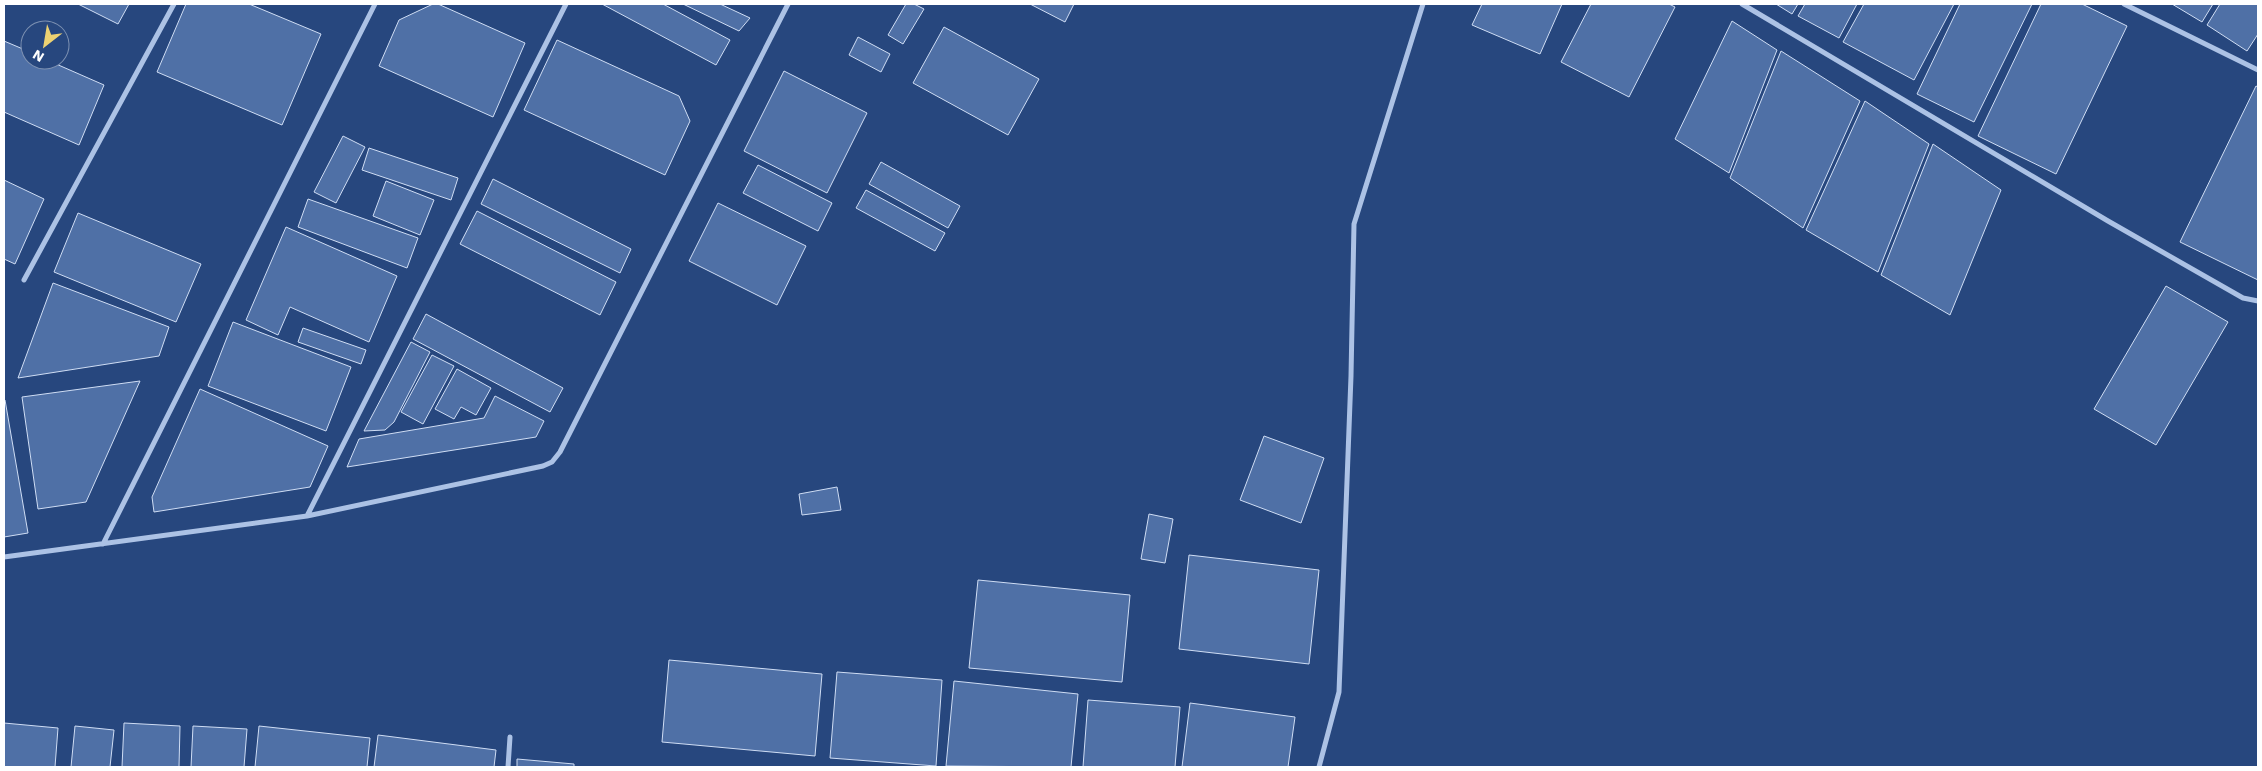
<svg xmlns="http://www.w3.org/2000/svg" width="2262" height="771" font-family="'Work Sans',sans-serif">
	<rect width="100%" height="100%" fill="#27477e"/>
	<path fill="#4f70a6" stroke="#cfddf4" d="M78,4H129L118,24Z
		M186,4H249L321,34L282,125L157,72Z
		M433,4H438L525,43L493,117L379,66L399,20Z
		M602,4H663L730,40L716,65Z
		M683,4H720L750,18L739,31Z
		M906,4H914L924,9L903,44L888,35Z
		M1030,4H1074L1065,22Z
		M1482,4H1562L1540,54L1472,25Z
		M1591,4H1669L1675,7L1629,97L1561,62Z
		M1776,4H1798L1792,14Z
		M1805,4H1857L1839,38L1798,16Z
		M1864,4H1954L1914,80L1843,42Z
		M1960,4H2032L1974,122L1917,94Z
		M2041,4H2082L2127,26L2056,174L1978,136Z
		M2172,4H2213L2202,22Z
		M2220,4H2258V34L2247,51L2207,25Z
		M1732,21L1777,50L1729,173L1675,139Z
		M944,27L1039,79L1008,135L913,83Z
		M858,37L890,54L881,72L849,55Z
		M557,40L679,96L690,121L665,175L524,110Z
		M4,41L30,52V60H47L104,85L79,145L4,112Z
		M1781,51L1860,101L1803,228L1730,178Z
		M784,71L867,113L827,193L744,151Z
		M2256,86L2258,87V280L2180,242Z
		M1865,101L1929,144L1878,272L1806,230Z
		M343,136L365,147L336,203L314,192Z
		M1933,144L2001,190L1950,315L1881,275Z
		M369,148L458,178L451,200L362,170Z
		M881,162L960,206L948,228L869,184Z
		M758,165L832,203L818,231L743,193Z
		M493,179L631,249L620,273L481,204Z
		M4,180L44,199L15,264L4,259Z
		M386,181L434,200L420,235L373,216Z
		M866,190L945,233L935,251L856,208Z
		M308,199L418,238L407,268L298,227Z
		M718,203L806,246L777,305L689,261Z
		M477,211L616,282L600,315L460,244Z
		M78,213L201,264L176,322L54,272Z
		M286,227L397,276L369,342L290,307L278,335L246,320Z
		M53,283L169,327L159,356L18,378Z
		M2166,286L2228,322L2156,445L2094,409Z
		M426,314L563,388L550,412L413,339Z
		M233,322L351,367L326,431L208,386Z
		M303,328L366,350L361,364L298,342Z
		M411,342L430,352L394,422L385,430L364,431Z
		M432,355L454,366L423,424L401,412Z
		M457,369L491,388L476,415L461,407L454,419L435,409Z
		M140,381L86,502L38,509L22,397Z
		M200,389L328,446L310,487L154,512L152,497Z
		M495,396L544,421L536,437L347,467L359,439L484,418Z
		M4,400H5L28,533L4,537Z
		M1264,436L1324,458L1301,523L1240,500Z
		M837,487L841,510L802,515L799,494Z
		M1149,514L1173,519L1165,563L1141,559Z
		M1189,555L1319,570L1309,664L1179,649Z
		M978,580L1130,595L1122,682L969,668Z
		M669,660L822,674L815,756L662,742Z
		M837,672L942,680L936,766L830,758Z
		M954,681L1078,694L1071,767L946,766Z
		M1088,700L1180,707L1175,767H1083Z
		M1190,703L1295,717L1288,767H1182Z
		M4,723L58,728L55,767H4Z
		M124,723L180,726L179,767H122Z
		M75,726L114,730L110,767H71Z
		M193,726L247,729L244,767H191Z
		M259,726L370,738L367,767H255Z
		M378,735L496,750L494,767H374Z
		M517,759L574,764V767H517Z"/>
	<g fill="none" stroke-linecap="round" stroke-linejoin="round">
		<path stroke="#acc2e5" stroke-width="5" d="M1742,4L2108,221L2243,298L2258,301
			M2124,4L2258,70
			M24,280L174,4
			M307,516L566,4
			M103,544L375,4
			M4,557L307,516L543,466L552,462L560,452L788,4
			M508,767L510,737
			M1319,767L1339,692L1351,376L1354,224L1423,4"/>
	</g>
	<rect width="2262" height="771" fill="none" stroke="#ffffff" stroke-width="10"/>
	<g transform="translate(45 45) rotate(211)"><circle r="24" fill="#27477e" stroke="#7d91b2"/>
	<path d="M0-4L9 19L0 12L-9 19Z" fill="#edd272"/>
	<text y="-8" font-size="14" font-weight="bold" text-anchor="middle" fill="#ffffff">N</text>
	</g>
</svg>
